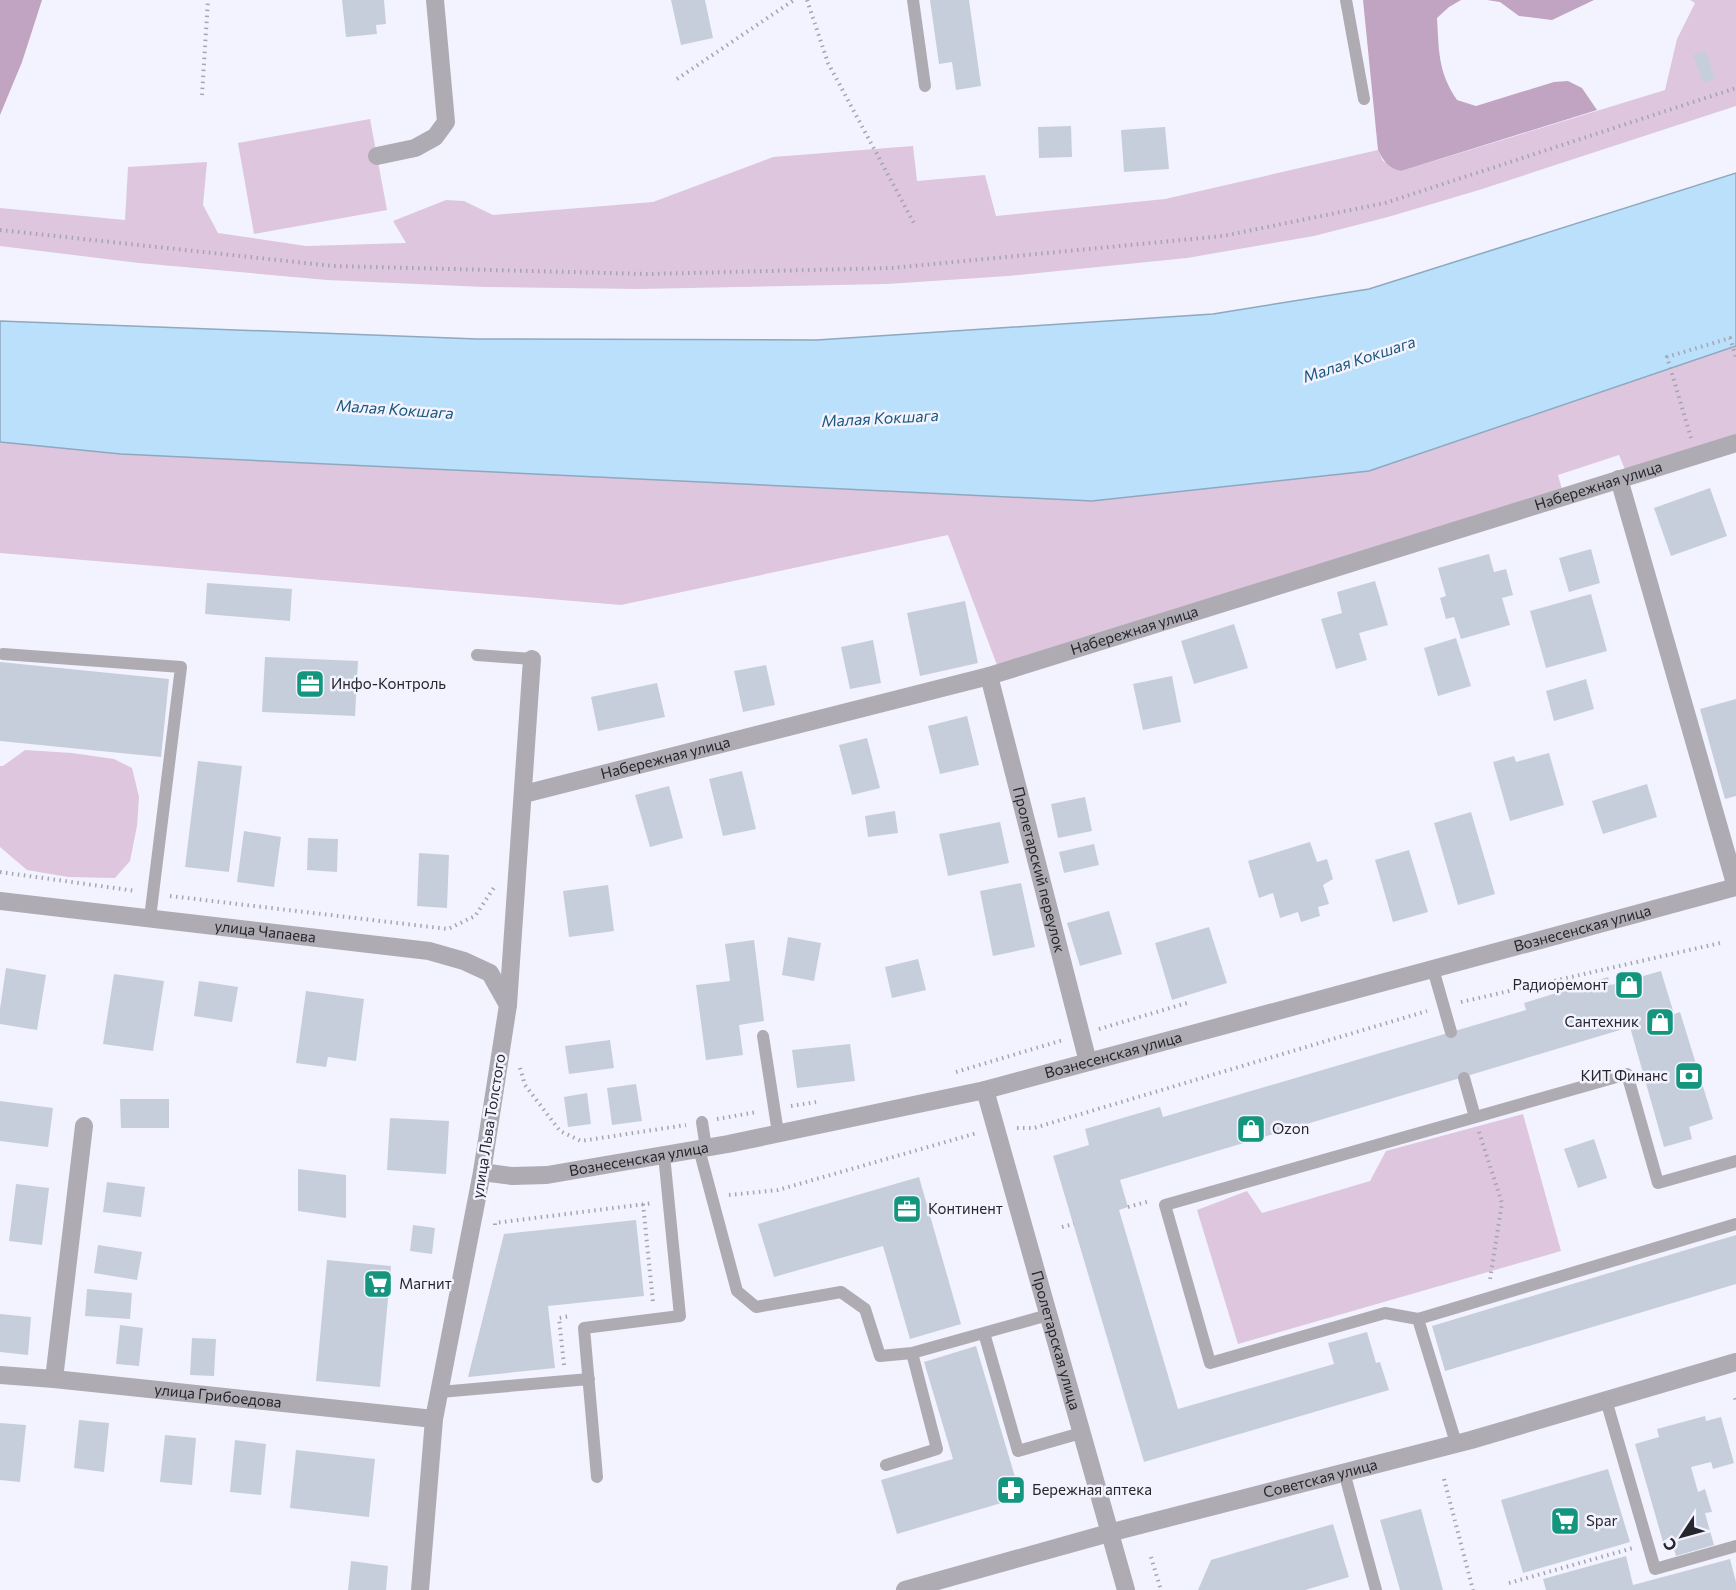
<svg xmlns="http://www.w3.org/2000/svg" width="1736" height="1590" font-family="Commissioner,sans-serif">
	<rect width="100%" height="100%" fill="#f2f3ff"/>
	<path fill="#dec6df" d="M1690,0H1736V106L1479,190L1388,217L1314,236L1187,258L1008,276L887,284L639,289L484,287L327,280L139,263L0,246V208L125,220L128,167L207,162L203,205L218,233L306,246L406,243L393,221L446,200L464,201L493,215L653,202L773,157L913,146L917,181L985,175L996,216L1165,199L1378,150L1383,161L1401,171L1665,90L1677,39L1695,3Z
		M370,119L387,210L254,234L238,143Z
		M1736,346V437L1626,472L1619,455L1558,475L1563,493L997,665L948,535L621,605L0,553V442L121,454L1092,501L1369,471Z
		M25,750L72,753L114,759L132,768L139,797L137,826L130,861L115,878L68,877L27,870L0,847V766H3Z
		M1523,1114L1561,1251L1238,1344L1197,1210L1247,1191L1262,1213L1370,1181L1386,1151Z"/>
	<path fill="#c1a3c2" d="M0,0H42L22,62L0,115Z
		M1363,0H1461L1449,7L1437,18C1439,51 1438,72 1457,100L1476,106L1554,82L1568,81L1582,88L1597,110L1401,171C1389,168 1384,162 1378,150Z
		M1487,0H1594L1552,20L1519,16L1500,2Z"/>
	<path fill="#bae0fc" stroke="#8ea8be" stroke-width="1.5" d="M1736,173V346L1369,471L1092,501L121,454L0,442V321L477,339L817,340L1213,314L1369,289Z"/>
	<path fill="#c6cedc" d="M342,0H384L386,24L376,25L377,34L346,37Z
		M671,0H705L713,38L681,45Z
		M930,0H969L981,86L956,90L952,62L939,64Z
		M1706,51L1715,79L1703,83L1693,55Z
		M1071,126L1072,157L1039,158L1038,127Z
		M1165,127L1169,169L1124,172L1121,130Z
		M1710,488L1727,536L1671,556L1654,508Z
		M1591,549L1600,583L1569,592L1559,558Z
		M1489,554L1494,572L1506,569L1513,595L1502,598L1510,625L1461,639L1454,617L1446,619L1440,598L1446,596L1438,568Z
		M1375,581L1388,625L1359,633L1367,660L1336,669L1321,619L1342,613L1337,592Z
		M207,583L292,589L290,621L205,614Z
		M1591,594L1607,651L1546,668L1530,611Z
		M965,601L978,663L920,676L907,613Z
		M1234,624L1248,668L1194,684L1181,641Z
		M1456,638L1471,686L1438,696L1424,648Z
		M873,640L881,683L850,689L841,647Z
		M265,657L358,661L355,716L262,712Z
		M0,662L169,679L161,757L0,741Z
		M766,665L775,705L743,712L734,671Z
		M1172,676L1181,722L1143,730L1133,684Z
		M1586,679L1594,709L1554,721L1546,691Z
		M657,683L665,717L598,731L591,697Z
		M1736,699V796L1725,799L1700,709Z
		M967,716L979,765L940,774L928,726Z
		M867,738L880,788L852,795L839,745Z
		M1549,753L1564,805L1510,821L1493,762L1514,756L1516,762Z
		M198,761L242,766L229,872L185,867Z
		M742,771L756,829L723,836L709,779Z
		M1647,784L1657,817L1603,834L1592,801Z
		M669,786L683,838L650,847L635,795Z
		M1085,797L1092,831L1058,838L1051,804Z
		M895,811L898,833L868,837L865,816Z
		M1471,812L1495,894L1458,905L1434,823Z
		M1000,822L1009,863L948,876L939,834Z
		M244,831L281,837L274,887L237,882Z
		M308,838L338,839L337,872L307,870Z
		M1310,842L1317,862L1327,859L1333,879L1323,885L1329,904L1318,907L1320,916L1301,922L1298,912L1280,918L1273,893L1259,898L1248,861Z
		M1094,844L1099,865L1064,873L1059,852Z
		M1409,850L1428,912L1393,922L1375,860Z
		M419,853L449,855L447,908L417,906Z
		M1021,883L1035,947L993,956L980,891Z
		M608,885L614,931L569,937L563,891Z
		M1109,911L1122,954L1080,966L1067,923Z
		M1209,927L1227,983L1172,1000L1155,943Z
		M788,937L821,943L814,981L782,975Z
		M754,940L764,1021L739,1025L743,1055L706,1060L696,985L730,981L725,944Z
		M918,959L926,990L892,998L885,967Z
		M6,968L46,975L37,1030L0,1024V1009Z
		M1661,971L1674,1014L1680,1012L1713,1119L1689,1127L1692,1139L1664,1147L1630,1027L1120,1180L1128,1207L1119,1210L1178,1409L1334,1364L1328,1343L1367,1332L1376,1363L1380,1362L1389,1390L1144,1462L1053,1156L1089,1145L1085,1129L1160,1107L1163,1117L1526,1010L1524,1003L1608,977L1611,985Z
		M114,974L164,981L153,1051L103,1044Z
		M199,981L238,987L232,1022L194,1016Z
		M306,991L364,999L356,1061L328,1057L326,1067L296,1063Z
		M610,1040L614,1068L569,1074L565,1046Z
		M850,1044L855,1081L797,1088L792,1050Z
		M636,1084L642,1121L612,1125L607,1088Z
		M587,1093L591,1124L568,1127L564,1097Z
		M120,1099H169V1128H121Z
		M0,1101L53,1108L48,1147L0,1141Z
		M390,1118L449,1121L446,1174L387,1170Z
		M1594,1139L1607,1178L1578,1188L1564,1149Z
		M298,1169L346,1175V1218L298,1211Z
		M919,1177L961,1324L910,1339L883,1246L774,1277L758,1224Z
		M107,1182L145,1187L141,1217L103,1212Z
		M16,1184L49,1188L42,1245L9,1241Z
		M636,1220L644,1296L548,1306L555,1368L468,1377L504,1234Z
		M413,1225L435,1228L432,1254L410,1251Z
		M1736,1235V1284L1445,1371L1432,1326Z
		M98,1245L142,1252L137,1280L94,1273Z
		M327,1260L391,1266L380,1387L316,1381Z
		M87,1289L132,1293L130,1319L85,1316Z
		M0,1314L31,1317L28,1355L0,1352Z
		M120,1325L143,1328L139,1366L116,1364Z
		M192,1338L216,1339L214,1376L190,1375Z
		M976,1346L1021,1497L897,1534L881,1480L953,1459L924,1362Z
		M1705,1416L1706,1421L1721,1417L1734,1463L1713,1469L1711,1462L1691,1467L1698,1492L1705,1489L1712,1512L1705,1513L1714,1545L1676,1556L1671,1540L1663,1542L1635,1444L1659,1437L1657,1429Z
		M79,1420L109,1423L104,1472L74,1468Z
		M0,1423L26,1425L20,1482L0,1480Z
		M165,1435L196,1438L192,1485L160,1482Z
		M235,1440L266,1444L261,1495L230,1492Z
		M296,1450L375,1459L369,1517L290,1508Z
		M1608,1469L1630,1542L1523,1573L1501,1500Z
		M1421,1509L1443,1590H1400L1380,1520Z
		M1333,1524L1349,1577L1305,1590H1198L1211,1560Z
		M1626,1556L1633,1585L1730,1559L1736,1582V1590H1546L1543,1579Z
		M351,1561L388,1566L386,1590H348Z"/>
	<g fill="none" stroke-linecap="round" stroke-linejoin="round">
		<path stroke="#a4a5ae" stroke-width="4" stroke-dasharray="1.5 4.5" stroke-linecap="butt" d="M807,0L828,63L915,225
			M677,79L794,0
			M202,95L208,0
			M0,230L333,266L648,274L892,268L1223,236L1385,203L1736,88
			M1691,438L1667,357L1730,338L1736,357
			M0,872L136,891
			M170,896L448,929L475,916L495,886
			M1461,1002L1720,943
			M1099,1029L1187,1003
			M520,1068L525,1085L560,1131L581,1141L686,1125
			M956,1072L1063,1040
			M791,1106L816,1102
			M717,1119L757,1112
			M1017,1128H1034L1427,1011
			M1479,1132L1502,1203L1490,1279
			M729,1195L778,1190L977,1133
			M643,1204L653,1302
			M1128,1207L1150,1201
			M495,1225V1223L653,1203
			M1062,1227L1074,1224
			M564,1365L559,1318L570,1316
			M1735,1398L1736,1401
			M1444,1479L1473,1590
			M1151,1557L1161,1590
			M1509,1583L1633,1548"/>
		<path stroke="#aeacb2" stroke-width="12" d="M913,0L925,86
			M1346,0L1364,99
			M3,654L181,667L150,918
			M477,655L532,659
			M1433,969L1451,1032
			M763,1036L778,1133
			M1464,1078L1475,1117
			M702,1122L706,1148
			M699,1149L737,1291L756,1307L841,1292L865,1309L880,1356L912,1353
			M1418,1319L1736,1224
			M984,1333L1018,1451L1081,1433
			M440,1392L589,1379
			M1606,1400L1655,1569L1736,1546
			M1456,1443L1418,1319L1385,1313L1210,1363L1165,1205L1627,1074L1658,1183L1736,1161
			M886,1465L937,1449L912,1353L1048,1315
			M1344,1472L1376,1590
			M597,1477L584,1328L680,1316L664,1155"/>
		<g stroke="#aeacb2" stroke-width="18">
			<path d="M377,156L415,148L435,137L446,122L435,0"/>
			<path d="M1619,479L1736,887"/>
			<path id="s1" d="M989,676L1088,1062"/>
			<path id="s2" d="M524,794L989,676L1736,443"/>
			<path d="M508,1005L532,659"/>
			<path id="s3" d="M0,1375L54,1379L434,1419"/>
			<path d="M54,1379L84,1126"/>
			<path d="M420,1590L434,1419L482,1172"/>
		</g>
		<g stroke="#aeacb2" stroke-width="18">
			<path id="s4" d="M0,901L429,951L464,961L490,973L508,1005L482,1172L512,1176L547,1175L728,1144L985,1090L1736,887"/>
			<path id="s5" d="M985,1090L1126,1590"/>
			<path id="s6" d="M905,1590L1109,1533L1471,1440L1736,1362"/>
		</g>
	</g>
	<defs>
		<g id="office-square" transform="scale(1.5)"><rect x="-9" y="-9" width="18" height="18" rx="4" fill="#13957e" stroke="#f2f3ff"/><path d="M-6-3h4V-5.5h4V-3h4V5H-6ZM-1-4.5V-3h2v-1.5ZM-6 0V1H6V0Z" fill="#fff"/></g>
		<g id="shop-square" transform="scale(1.5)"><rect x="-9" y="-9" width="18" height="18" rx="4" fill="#13957e" stroke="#f2f3ff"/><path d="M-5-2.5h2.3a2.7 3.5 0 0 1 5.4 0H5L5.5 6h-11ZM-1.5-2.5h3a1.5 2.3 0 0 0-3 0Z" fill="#fff"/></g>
		<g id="bank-square" transform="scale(1.5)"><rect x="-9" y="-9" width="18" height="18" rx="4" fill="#13957e" stroke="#f2f3ff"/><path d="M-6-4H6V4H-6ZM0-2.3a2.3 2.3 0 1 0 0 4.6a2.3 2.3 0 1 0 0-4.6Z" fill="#fff"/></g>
		<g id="supermarket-square" transform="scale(1.5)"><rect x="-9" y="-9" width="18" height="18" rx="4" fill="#13957e" stroke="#f2f3ff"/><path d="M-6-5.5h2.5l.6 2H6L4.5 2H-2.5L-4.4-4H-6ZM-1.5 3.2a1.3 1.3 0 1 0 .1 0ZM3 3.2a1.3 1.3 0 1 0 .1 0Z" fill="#fff"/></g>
		<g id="pharmacy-square" transform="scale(1.5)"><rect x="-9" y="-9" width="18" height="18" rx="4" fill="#13957e" stroke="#f2f3ff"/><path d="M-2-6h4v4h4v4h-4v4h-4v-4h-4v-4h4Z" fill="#fff"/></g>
	</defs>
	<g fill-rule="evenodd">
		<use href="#office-square" x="310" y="684"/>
		<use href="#shop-square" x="1629" y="985"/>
		<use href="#shop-square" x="1660" y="1022"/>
		<use href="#bank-square" x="1689" y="1076"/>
		<use href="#shop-square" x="1251" y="1129"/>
		<use href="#office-square" x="907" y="1209"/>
		<use href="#supermarket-square" x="378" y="1284"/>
		<use href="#pharmacy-square" x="1011" y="1490"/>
		<use href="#supermarket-square" x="1565" y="1521"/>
	</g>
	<g text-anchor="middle" stroke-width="5" stroke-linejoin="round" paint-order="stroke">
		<g font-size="15" fill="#26262c" stroke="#f2f3ff">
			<text dy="5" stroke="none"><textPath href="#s2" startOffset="1118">Набережная улица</textPath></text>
			<text dy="5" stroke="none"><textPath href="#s2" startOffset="632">Набережная улица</textPath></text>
			<text dy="5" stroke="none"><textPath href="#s2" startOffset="146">Набережная улица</textPath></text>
			<text dy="5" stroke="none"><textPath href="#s1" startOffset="200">Пролетарский переулок</textPath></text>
			<text dy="5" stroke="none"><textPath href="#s4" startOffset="1833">Вознесенская улица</textPath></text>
			<text dy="5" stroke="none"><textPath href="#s4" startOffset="267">улица Чапаева</textPath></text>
			<text dy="5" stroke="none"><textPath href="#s4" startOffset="1347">Вознесенская улица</textPath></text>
			<text transform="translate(489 1126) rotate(-81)" y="5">улица Льва Толстого</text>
			<text dy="5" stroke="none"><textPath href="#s4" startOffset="861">Вознесенская улица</textPath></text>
			<text dy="5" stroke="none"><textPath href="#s5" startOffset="260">Пролетарская улица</textPath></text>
			<text dy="5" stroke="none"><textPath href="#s3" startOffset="219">улица Грибоедова</textPath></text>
			<text dy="5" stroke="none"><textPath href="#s6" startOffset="430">Советская улица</textPath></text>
		</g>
		<g font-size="15" fill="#26262c" stroke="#f2f3ff" text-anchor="start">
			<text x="331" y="689">Инфо-Контроль</text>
			<text x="1608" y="990" text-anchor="end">Радиоремонт</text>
			<text x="1639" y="1027" text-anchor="end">Сантехник</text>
			<text x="1668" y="1081" text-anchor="end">КИТ Финанс</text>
			<text x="1272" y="1134">Ozon</text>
			<text x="928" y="1214">Континент</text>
			<text x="399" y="1289">Магнит</text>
			<text x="1032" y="1495">Бережная аптека</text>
			<text x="1586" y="1526">Spar</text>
		</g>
		<g font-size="16" font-style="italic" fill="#1b577c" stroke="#f2f3ff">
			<text transform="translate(1359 359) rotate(-18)" y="6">Малая Кокшага</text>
			<text transform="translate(395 409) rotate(4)" y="6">Малая Кокшага</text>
			<text transform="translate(880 418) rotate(-3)" y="6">Малая Кокшага</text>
		</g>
	</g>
	<g transform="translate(1682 1536) rotate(234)" stroke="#f2f3ff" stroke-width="4.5" paint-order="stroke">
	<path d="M0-4.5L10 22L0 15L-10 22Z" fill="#26262c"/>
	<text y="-9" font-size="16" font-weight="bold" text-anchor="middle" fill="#26262c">С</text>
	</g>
</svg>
